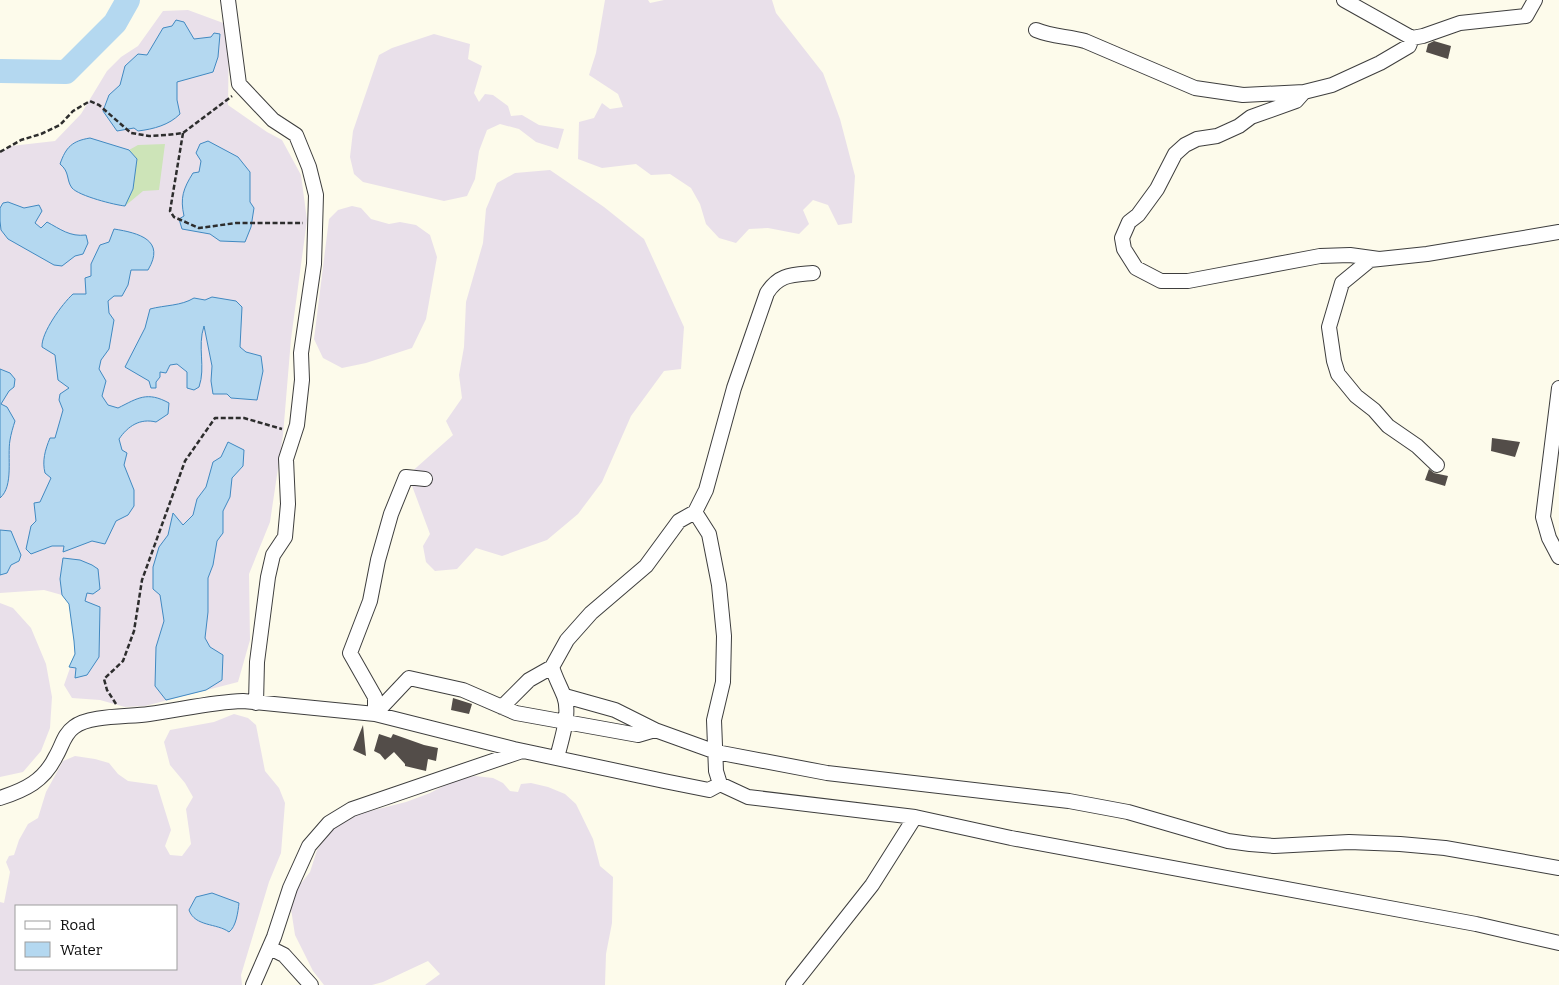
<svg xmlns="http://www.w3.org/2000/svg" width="1559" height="985" font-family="Bitter,serif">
	<rect width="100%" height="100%" fill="#fdfbeb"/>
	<path fill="#e9e0ea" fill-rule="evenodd" d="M605,0H648L650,3L664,0H772L776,13L823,73L840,119L855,176L852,223L838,225L828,205L813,200L803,210L809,224L799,234L768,228L749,229L736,243L719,238L706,224L700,204L691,188L670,174L651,175L636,164L602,168L578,159L579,122L594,118L602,103L610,109L623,107L618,94L589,75L596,53Z
		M188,10L226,24L229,34L228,105L267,132L282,140L301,175L307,220L291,339L283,435L270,522L249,574L250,640L238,682L145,706L125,707L100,700L72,698L64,685L75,654L74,641L69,604L62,595L44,590L0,593V153L11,146L55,141L81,114L107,71L121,57L138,46L163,11Z
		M434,34L470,44L468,59L482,66L474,93L479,102L485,94L493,95L508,106L511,116L522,115L539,125L564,129L558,149L536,142L519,129L500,124L487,130L479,151L475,179L467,196L444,201L363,182L354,174L350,157L353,131L379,55L392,48Z
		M550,170L604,207L644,239L684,327L681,369L664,371L631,416L602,482L578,514L547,540L502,556L476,548L457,569L435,571L426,562L423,546L430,534L408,475L453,435L446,421L462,398L459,375L464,347L466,302L483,243L486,209L497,183L515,173Z
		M352,206L361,208L371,219L389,224L400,222L416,225L430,235L437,257L426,319L412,348L366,363L342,368L323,358L314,339L329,219L338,210Z
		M0,603L13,608L31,628L46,664L52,697L50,728L41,751L23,772L0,777Z
		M234,714L248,718L256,725L265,771L279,788L285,803L281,853L269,882L241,975L242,985H0V902L4,903L10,872L6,862L9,856L14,855L19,840L28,824L38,818L46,792L63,761L75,756L95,759L109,763L118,774L128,781L157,785L171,830L165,846L170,855L182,856L191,844L186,809L193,797L185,783L170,765L164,742L170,730L214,722ZM16,906H176V969H16Z
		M475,776L493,778L503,783L510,791L518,792L521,784L531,783L548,787L565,794L576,804L593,839L600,866L613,877L612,923L606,954L605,985H425L440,974L428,961L383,982L372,985H324L313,971L295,935L291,909L295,891L310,872L317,850L332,829L350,816L406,802L430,793L455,780Z"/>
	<path fill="#cde4b8" d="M165,144L159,190L143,191L125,206L133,189L137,159L129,150L138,145Z"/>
	<path fill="#b4d8f0" stroke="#4189c1" d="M176,20L184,22L194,39L211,37L214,33L220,34L218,57L213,72L177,82V100L180,114C169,125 154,129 138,131L134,128L117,131L103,111L109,95L120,85L125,66L138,54L147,55L163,28L172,26Z
		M90,138L129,150L137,159L133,189L125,206C115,205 79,196 72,188C66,180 70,172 60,164C66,147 72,141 90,138Z
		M208,141L238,157L250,172V202L254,208L251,227L245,242L220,241L210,234L182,229L179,219L184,216C180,198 183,189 193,173L199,172L201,161L196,153L200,144Z
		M8,202L24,208L39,205L42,211L35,223L41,228L47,222C60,229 70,237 86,235L88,243L83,254L75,256L62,266L54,265L8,239L1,230L0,221V208L3,203Z
		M114,229C139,233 166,240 148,270H131L128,285L122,296H114L108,301L109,313L114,320L109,349L101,360L99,369L106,381L102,396L108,405L118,408C138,398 147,391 169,403L168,414L156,422C140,418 128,426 119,439L122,450L127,453L124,465L134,490V506L128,515L116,521L105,544L92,541L63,552L64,546H52L31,554L26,549L31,526L36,521L34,503L40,502L51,478L45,473C42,461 45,450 50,438H55L63,410L59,400L60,394L69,388L58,380L55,355L42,347C41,333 62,304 73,294H86L85,278L91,276V264L100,245L109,242Z
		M212,297L236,301L242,307L240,347L246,352L261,356L263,371L257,400L231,398L227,394H213L211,381L212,366L204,326C197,347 206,367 199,387L194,390L187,388V372L177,364L170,365L166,373L160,372V377L156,382V388H151L149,381L125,367L145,328L150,309C165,305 181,306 194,298L205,300Z
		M0,369L10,373L15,379L14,387L9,391L1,404L7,407L15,421C13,427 11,434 10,440C7,457 14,486 0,498Z
		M228,442L244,450L243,466L232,478L230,497L223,511V533L217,541L213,565L208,578V612L205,638L210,647L223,655L222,680L206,690L166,700L155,686L156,647L164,621L160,595L153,589V567L159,547L168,535L173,513L183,525L193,515L197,499L206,487L213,462L221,457Z
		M0,530L11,531L21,555L19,561L11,565L7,573L0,575Z
		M63,558L80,560L92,565L98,569L100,589L93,594L87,593L85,601L100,607L99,657L87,675L75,678L76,668L69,667L75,654L74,641L69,604L62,595L60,579Z
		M212,893L239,903C238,912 236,927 229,932C217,923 195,927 189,910L196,897Z"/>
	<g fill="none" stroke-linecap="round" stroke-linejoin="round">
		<path stroke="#b4d8f0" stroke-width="24" d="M0,71L66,72L115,23L128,0"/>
	</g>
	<path fill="#534d49" d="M1434,41L1451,46L1448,59L1426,52L1428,44Z
		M1492,438L1520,442L1515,457L1491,451Z
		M1429,469L1434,473L1448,476L1445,486L1425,480Z
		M453,698L472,704L469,714L451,710Z
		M363,725L366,756L353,750Z
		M379,734L391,738L393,734L424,745L438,748L436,761L428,759L426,771L405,766V764L394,752L385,760L380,754L374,751Z"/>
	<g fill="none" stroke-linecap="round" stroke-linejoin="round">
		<g stroke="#3e3e3e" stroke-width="16">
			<path id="minor" d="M228,0L239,84L273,120L296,135L309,167L316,195L314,264L301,353L302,380L297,425L286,459L288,504L285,537L273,555L268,577L257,662L256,703
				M1344,0L1412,38L1423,36L1460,23L1526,16L1535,0
				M1036,30C1053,37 1068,36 1085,41L1195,88L1243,95L1304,92L1332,85L1380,63L1409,46L1412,38
				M1304,92L1296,101L1251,117L1239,126L1217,136L1197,139L1185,145L1175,154L1157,189L1138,215L1129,222L1122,238L1124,249L1136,268L1161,281H1188L1320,256L1350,255L1379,259
				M1559,388L1543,517L1549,538L1559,557
				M1437,465L1417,446L1388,426L1374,410L1356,396L1338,374L1334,361L1329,327L1342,283L1370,260L1427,254L1559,232
				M695,512L709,534L719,585L724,636L723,682L714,720L716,771L720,784
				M552,667C555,677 560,686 564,696C571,714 561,740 557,758
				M565,696L615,710L655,730
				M502,707L529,680L552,667L567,640L591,613L646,566L679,521L695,512L706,490L734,388L767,293C779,274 792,275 813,273
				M375,714L409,678L463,690L516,713L638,735L655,730L716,752L827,773L1069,801L1128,812L1228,841L1250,844L1274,846L1349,842L1400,844L1445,848L1559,868
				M375,714V697L350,653L370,601L378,560L391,514L406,477L425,479
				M0,798C25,790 44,781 56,756C62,746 64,734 74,727C89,715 129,717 149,714C180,710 211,702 243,701L375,714L514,749L664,781L709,790L720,784L748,797L915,817L1011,838L1476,924L1559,943
				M270,948L284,955L311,985
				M253,985L274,937L290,888L309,846L329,823L352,809L522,751
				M793,985L872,885L915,817"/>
		</g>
		<path stroke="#2d2d2d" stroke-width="2.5" stroke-dasharray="5 2.5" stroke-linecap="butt" d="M183,133L170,211L174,217L199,228L236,223H303
			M0,152L21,140L41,134L60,125L73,111L90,101L99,105L131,133L149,136L167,135L183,133L232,96
			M116,704L107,690L104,679L123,661L134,631L142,580L185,461L215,418H244L282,429"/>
		<use href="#minor" stroke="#fff" stroke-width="14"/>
	</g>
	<rect x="15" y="905" width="162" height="65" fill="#ffffff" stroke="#9d9d9d"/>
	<rect x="25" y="921" width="25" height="8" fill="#ffffff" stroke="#9d9d9d"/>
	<text x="60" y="930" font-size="15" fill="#0b0b0b">Road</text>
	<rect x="25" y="942" width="25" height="15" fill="#b4d8f0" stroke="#9d9d9d"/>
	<text x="60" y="955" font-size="15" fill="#0b0b0b">Water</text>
</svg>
